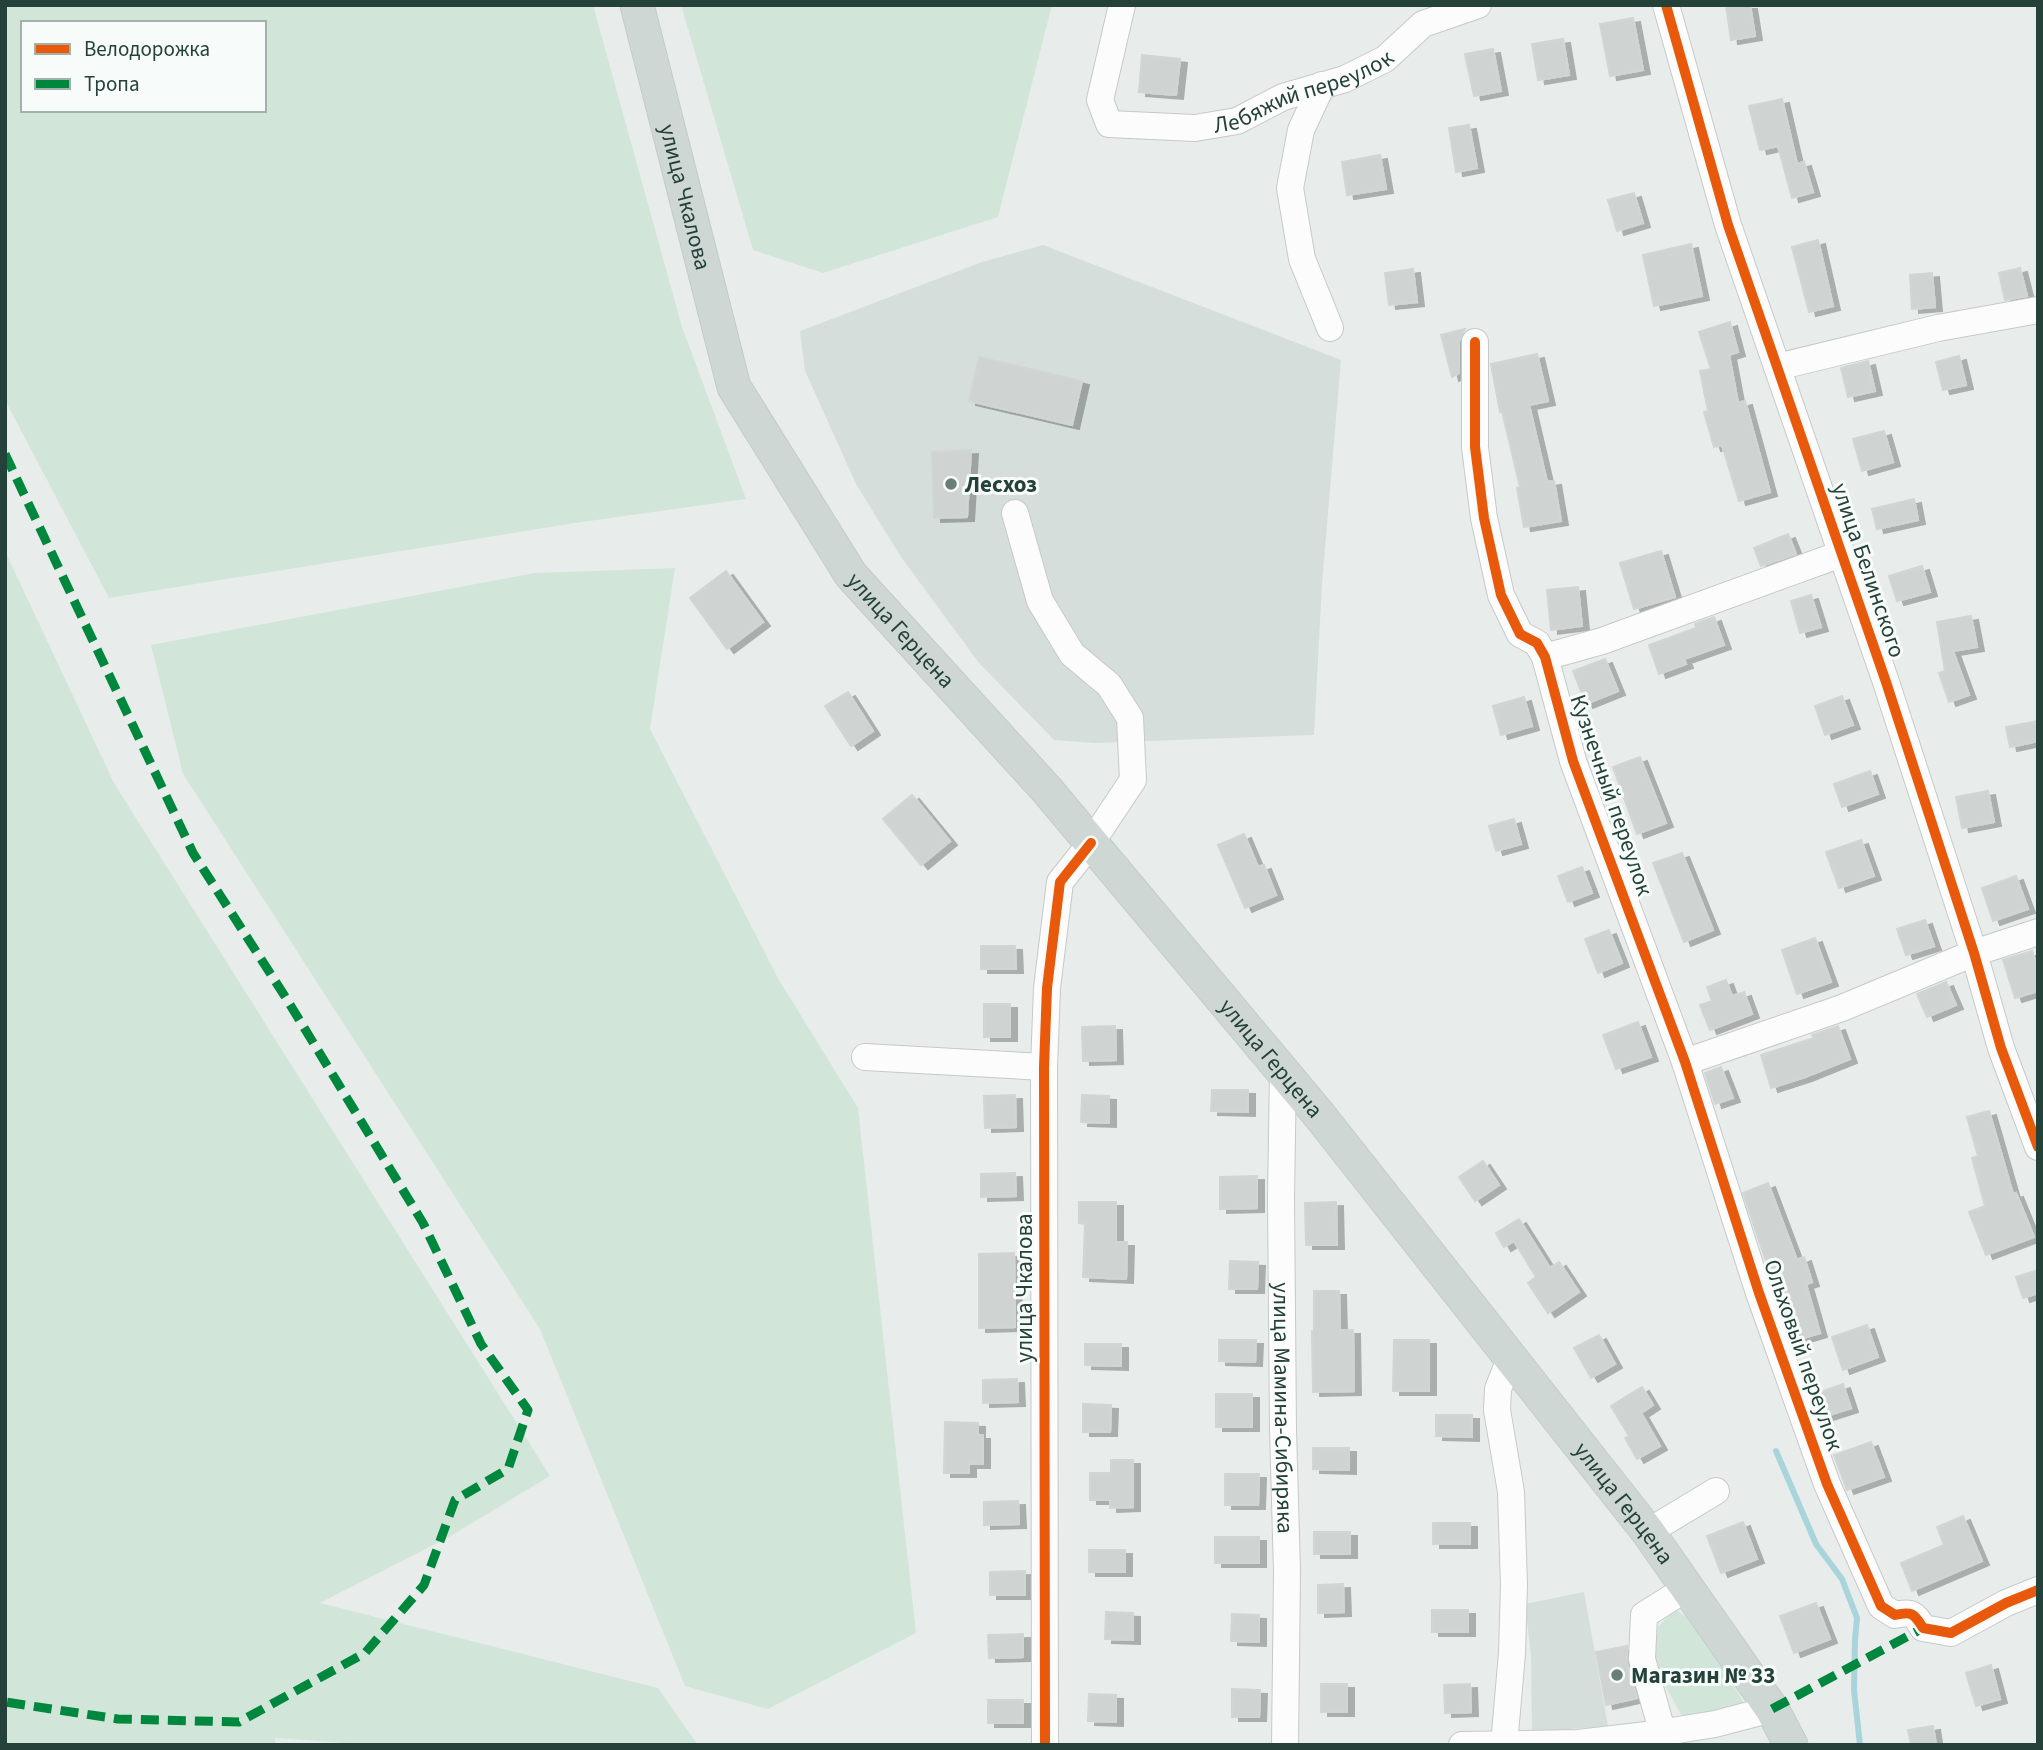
<svg xmlns="http://www.w3.org/2000/svg" width="2043" height="1750" font-family="'Source Sans 3',sans-serif">
	<defs>
		<filter id="shadow"><feDropShadow dx="7" dy="4" stdDeviation="0" flood-color="#0004"/></filter>
	</defs>
	<rect width="100%" height="100%" fill="#e8edeb"/>
	<path fill="#d6dedb" d="M1043,245L1341,360L1322,584L1314,735L1094,743L1054,740L979,663L901,557L856,484L805,371L800,331L982,262Z
		M1584,1592L1608,1726L1532,1732L1531,1655L1525,1604Z"/>
	<path fill="#d1e6d8" fill-rule="evenodd" d="M5,5H593L682,327L746,499L575,523L109,598L5,400ZM23,23H264V110H23Z
		M681,5H1052L998,217L823,273L753,250Z
		M5,551L114,783L550,1476L449,1537L320,1603L658,1688L698,1745H374L275,1738V1745H5Z
		M675,568L650,729L779,980L858,1108L916,1633L768,1709L685,1686L540,1329L183,774L151,645L534,573Z
		M1675,1609L1697,1624L1745,1705L1683,1718L1661,1678L1655,1654L1658,1627Z"/>
	<g fill="none" stroke-linecap="round" stroke-linejoin="round">
		<path stroke="#a9d4db" stroke-width="6" d="M1776,1451L1816,1544L1842,1579L1857,1618L1855,1640L1854,1690L1860,1745"/>
	</g>
	<path fill="#cfd4d2" stroke="#d1d6d4" stroke-width="2" filter="url(#shadow)" d="M1726,5H1750L1755,36L1731,40Z
		M1633,18L1643,70L1610,76L1600,24Z
		M1563,39L1569,75L1538,80L1532,44Z
		M1493,49L1501,91L1474,96L1465,54Z
		M1142,55L1180,59L1176,95L1139,92Z
		M1782,99L1797,164L1804,162L1813,192L1792,198L1778,146L1760,150L1749,106Z
		M1469,125L1477,168L1456,172L1449,128Z
		M1380,155L1386,189L1347,195L1342,162Z
		M1634,193L1643,223L1617,231L1608,200Z
		M1818,240L1833,306L1809,312L1792,247Z
		M1691,244L1702,296L1654,306L1643,255Z
		M2020,268L2027,296L2005,300L1999,273Z
		M1413,269L1417,302L1389,305L1385,273Z
		M1932,273L1935,307L1912,309L1910,275Z
		M1730,322L1738,352L1729,355L1738,403L1745,401L1770,492L1739,501L1722,445L1714,447L1704,412L1708,411L1700,371L1711,369L1699,332Z
		M1465,329L1459,341V373L1452,377L1441,335Z
		M1537,354L1548,401L1529,405L1547,482L1554,481L1561,521L1524,527L1517,488L1520,487L1502,411L1500,412L1491,364Z
		M1959,356L1966,385L1943,390L1936,362Z
		M979,357L1082,381L1072,425L969,401Z
		M1868,361L1875,391L1848,397L1841,368Z
		M1884,431L1893,462L1862,471L1853,439Z
		M971,450L967,517L934,518L932,452Z
		M1914,499L1918,520L1877,529L1872,509Z
		M1788,534L1796,554L1761,566L1754,548Z
		M1661,551L1675,597L1634,609L1620,563Z
		M1922,566L1930,592L1897,601L1889,576Z
		M726,571L763,622L727,649L690,598Z
		M1578,587L1582,626L1551,630L1547,590Z
		M1811,595L1821,627L1800,633L1791,601Z
		M1971,616L1977,647L1953,651L1969,695L1949,702L1939,673L1945,671L1937,622Z
		M1714,617L1724,645L1684,659L1686,664L1659,674L1649,645L1696,628L1695,624Z
		M1605,659L1618,691L1586,704L1573,671Z
		M848,692L873,731L851,746L825,706Z
		M1842,696L1853,725L1825,735L1815,706Z
		M1524,697L1532,726L1501,735L1493,706Z
		M2038,721V741L2010,747L2006,727Z
		M1640,757L1666,823L1637,834L1613,767Z
		M1870,771L1878,794L1842,807L1834,784Z
		M1988,791L1994,822L1962,828L1956,797Z
		M912,795L950,841L921,865L883,819Z
		M1514,819L1521,844L1496,851L1489,826Z
		M1244,834L1258,867L1264,865L1276,895L1245,908L1218,845Z
		M1861,840L1874,876L1839,888L1826,852Z
		M1682,853L1713,930L1684,942L1653,863Z
		M1582,867L1592,893L1568,902L1558,876Z
		M2016,876L2028,909L1993,921L1982,888Z
		M1925,920L1934,946L1906,955L1897,929Z
		M1609,930L1622,963L1598,973L1585,939Z
		M1815,938L1831,982L1797,994L1782,950Z
		M981,946H1015L1016,969H981Z
		M2032,951L2038,970V991L2015,998L2003,960Z
		M1726,980L1732,996L1744,992L1752,1014L1710,1030L1700,1005L1712,1001L1707,987Z
		M1946,982L1956,1005L1927,1017L1917,994Z
		M984,1004H1010V1037H984Z
		M1638,1022L1651,1057L1616,1069L1603,1035Z
		M1115,1026L1116,1060L1083,1061L1082,1027Z
		M1838,1026L1850,1059L1805,1077L1771,1088L1761,1055L1814,1038L1812,1035Z
		M1721,1067L1733,1098L1715,1104L1705,1073Z
		M1212,1090H1248V1112L1211,1111Z
		M1015,1095L1016,1127L985,1128L984,1096Z
		M1082,1095L1109,1096V1123L1081,1122Z
		M1989,1111L2013,1194L2016,1193L2034,1237L1986,1255L1969,1212L1985,1206L1972,1158L1978,1156L1967,1117Z
		M1483,1161L1499,1185L1475,1201L1459,1177Z
		M1015,1173L1016,1196L981,1197V1174Z
		M1257,1176V1208L1220,1209V1177Z
		M1768,1183L1797,1260L1804,1257L1812,1282L1806,1284L1820,1333L1793,1341L1743,1193Z
		M1079,1202H1116V1242H1127L1126,1279L1083,1277L1085,1224L1079,1223Z
		M1336,1202L1337,1245H1306L1305,1203Z
		M1519,1219L1550,1268L1559,1262L1579,1292L1548,1313L1528,1283L1536,1277L1514,1241L1504,1247L1496,1233Z
		M1014,1253L1015,1327L979,1328V1254Z
		M1230,1261L1258,1262L1257,1289H1229Z
		M2038,1270V1293L2023,1298L2016,1277Z
		M1314,1291H1339L1340,1330H1353L1354,1391L1313,1392L1312,1331H1314Z
		M1867,1325L1878,1357L1843,1370L1832,1337Z
		M1599,1335L1615,1364L1591,1378L1574,1348Z
		M1219,1340H1256L1255,1362L1219,1361Z
		M1394,1340H1429V1391H1393Z
		M1085,1344H1121V1366L1085,1365Z
		M1017,1379L1018,1402L983,1403V1380Z
		M1843,1384L1851,1408L1820,1418L1812,1395Z
		M1642,1387L1653,1405L1641,1413L1660,1446L1637,1459L1625,1438L1629,1436L1611,1406Z
		M1216,1394H1252V1427H1216Z
		M1083,1404L1111,1405L1110,1432H1083Z
		M1436,1415H1472V1437L1436,1436Z
		M945,1422L978,1423V1435H983V1464H969V1473H944Z
		M1871,1442L1884,1477L1847,1490L1834,1455Z
		M1313,1448H1349V1470L1313,1469Z
		M1111,1460H1133V1507L1110,1508V1500H1090V1473H1111Z
		M1225,1474H1259L1258,1505H1225Z
		M1018,1501L1019,1524L984,1525V1502Z
		M1963,1516L1982,1561L1912,1591L1901,1563L1944,1545L1937,1527Z
		M1743,1522L1757,1559L1721,1573L1707,1536Z
		M1433,1523H1470V1544H1433Z
		M1314,1532H1350V1554H1314Z
		M1215,1537H1259V1563H1215Z
		M1089,1550H1125V1572H1089Z
		M1025,1571V1595H990V1572Z
		M1343,1584L1344,1612L1318,1613V1585Z
		M1816,1603L1830,1639L1794,1653L1780,1616Z
		M1432,1610H1468V1632H1432Z
		M1106,1612L1133,1613V1640L1105,1639Z
		M1232,1614L1259,1615V1642L1231,1641Z
		M1023,1634V1657L989,1658L988,1635Z
		M1627,1646V1663L1637,1698L1606,1705L1596,1652Z
		M1991,1665L2000,1699L1976,1706L1966,1673Z
		M1321,1684H1347V1712H1321Z
		M1470,1684L1471,1712L1445,1713L1444,1685Z
		M1232,1689L1260,1690L1259,1717H1232Z
		M1089,1694L1116,1695V1722L1088,1721Z
		M988,1700H1023V1723H988Z
		M1933,1726L1936,1745H1911L1908,1730Z"/>
	<g fill="none" stroke-linecap="round" stroke-linejoin="round">
		<g stroke="#c5cac8" stroke-width="28">
			<g id="minor">
				<path id="s1" d="M1122,5L1100,100L1109,124L1195,128L1237,121L1283,97L1345,79L1385,59L1423,24L1478,5"/>
				<path d="M1666,5L1728,225L1886,682L1974,953L2001,1048L2038,1147"/>
				<path d="M1322,85L1301,130L1290,188L1302,259L1330,328"/>
				<path d="M1475,342V447L1484,518L1501,595L1520,634L1537,643L1545,657L1573,761L1685,1062L1759,1293L1827,1484L1881,1606L1895,1615C1911,1611 1914,1613 1923,1628L1951,1633L2006,1603L2038,1590"/>
				<path d="M1777,367L1938,328L2038,310"/>
				<path d="M1015,513L1040,601L1072,654L1109,685L1130,718L1133,780L1091,843L1060,882L1047,988L1044,1067L1045,1745"/>
				<path d="M1545,657L1602,641L1841,554"/>
				<path d="M865,1057L1044,1067"/>
				<path d="M1685,1062L1842,1008L1974,953L2038,932"/>
				<path id="s2" d="M1283,1072L1281,1197L1283,1429L1287,1572L1285,1745"/>
				<path d="M1648,1532L1716,1491"/>
				<path d="M1663,1734L1642,1659L1644,1615L1687,1588"/>
				<path d="M1462,1745L1578,1743L1647,1735L1715,1724L1772,1709"/>
				<path d="M1504,1745L1512,1653L1514,1585L1511,1492L1497,1410L1498,1389L1510,1359"/>
			</g>
		</g>
		<g stroke="#c3ccc9" stroke-width="35">
			<g id="major">
				<path id="s3" d="M637,5L734,387L851,575L1047,790L1320,1116L1648,1532L1772,1709L1791,1745"/>
			</g>
		</g>
		<use href="#minor" stroke="#fcfcfc" stroke-width="26"/>
		<use href="#major" stroke="#cfd7d5" stroke-width="33"/>
		<path stroke="#00873e" stroke-width="9" stroke-dasharray="18 9" stroke-linecap="butt" d="M5,454L193,853L286,998L423,1223L481,1344L528,1410L508,1469L455,1500L424,1585L365,1653L239,1722L118,1719L5,1702
			M1772,1709L1923,1628"/>
		<g stroke="#f7fbf9" stroke-width="15">
			<path id="cycleway" d="M1666,5L1728,225L1886,682L1974,953L2001,1048L2038,1147
				M1475,342V447L1484,518L1501,595L1520,634L1537,643L1545,657L1573,761L1685,1062L1759,1293L1827,1484L1881,1606L1895,1615C1911,1611 1914,1613 1923,1628L1951,1633L2006,1603L2038,1590
				M1045,1745L1044,1067L1047,988L1060,882L1091,843"/>
		</g>
		<use href="#cycleway" stroke="#e8590c" stroke-width="10"/>
	</g>
	<g fill="#697e78" stroke="#f7fbf9" stroke-width="2.5">
		<circle cx="951" cy="484" r="7"/>
		<circle cx="1617" cy="1675" r="7"/>
	</g>
	<g text-anchor="middle" stroke-width="6" stroke-linejoin="round" paint-order="stroke">
		<g font-size="23" fill="#24423a" stroke="#f7fbf9">
			<text dy="8" stroke="none"><textPath href="#s1" startOffset="324">Лебяжий переулок</textPath></text>
			<text dy="8" stroke="none"><textPath href="#s3" startOffset="198">улица Чкалова</textPath></text>
			<text transform="translate(1869 570) rotate(71)" y="8">улица Белинского</text>
			<text dy="8" stroke="none"><textPath href="#s3" startOffset="690">улица Герцена</textPath></text>
			<text transform="translate(1612 795) rotate(71)" y="8">Кузнечный переулок</text>
			<text dy="8" stroke="none"><textPath href="#s3" startOffset="1256">улица Герцена</textPath></text>
			<text transform="translate(1024 1288) rotate(-90)" y="8">улица Чкалова</text>
			<text transform="translate(1804 1355) rotate(71)" y="8">Ольховый переулок</text>
			<text dy="8" stroke="none"><textPath href="#s2" startOffset="336">улица Мамина-Сибиряка</textPath></text>
			<text dy="8" stroke="none"><textPath href="#s3" startOffset="1824">улица Герцена</textPath></text>
		</g>
		<g font-size="23" font-weight="bold" fill="#24423a" stroke="#f7fbf9" text-anchor="start">
			<text x="965" y="492">Лесхоз</text>
			<text x="1631" y="1683">Магазин № 33</text>
		</g>
	</g>
	<rect width="2043" height="1750" fill="none" stroke="#24423a" stroke-width="14"/>
	<rect x="21" y="21" width="245" height="91" fill="#f7fbf9" stroke="#a3b1ad" stroke-width="2"/>
	<rect x="35" y="44" width="35" height="10" fill="#e8590c" stroke="#a3b1ad" stroke-width="2"/>
	<text x="84" y="56" font-size="21" fill="#24423a">Велодорожка</text>
	<rect x="35" y="79" width="35" height="10" fill="#00873e" stroke="#a3b1ad" stroke-width="2"/>
	<text x="84" y="91" font-size="21" fill="#24423a">Тропа</text>
</svg>
